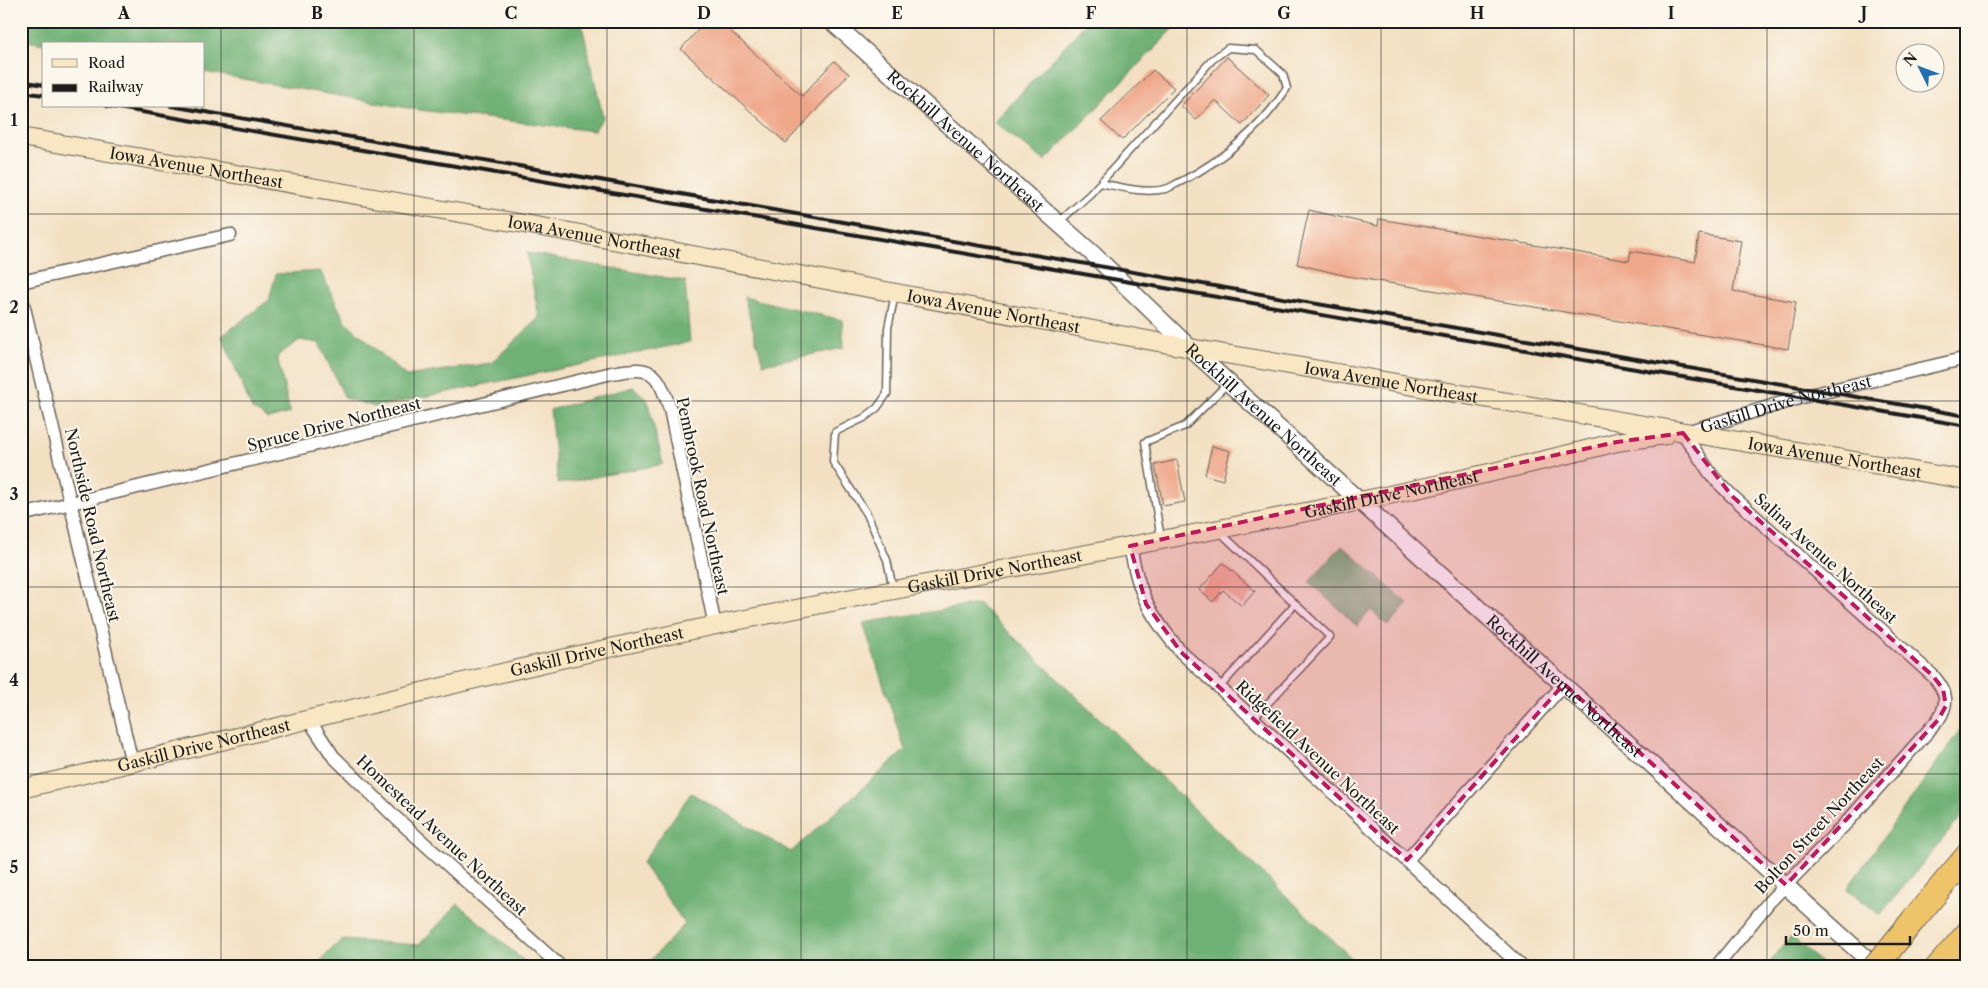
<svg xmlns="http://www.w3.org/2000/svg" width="1988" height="988" font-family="'Libre Caslon Text',serif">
	<rect width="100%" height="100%" fill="#fbf7ec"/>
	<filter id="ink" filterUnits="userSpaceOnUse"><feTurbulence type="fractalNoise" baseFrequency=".02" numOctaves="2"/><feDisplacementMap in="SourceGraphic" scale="10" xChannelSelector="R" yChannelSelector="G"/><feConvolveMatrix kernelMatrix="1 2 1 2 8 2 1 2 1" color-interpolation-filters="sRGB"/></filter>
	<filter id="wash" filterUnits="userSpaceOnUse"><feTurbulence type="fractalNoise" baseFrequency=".0096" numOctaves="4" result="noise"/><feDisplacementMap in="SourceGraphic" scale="20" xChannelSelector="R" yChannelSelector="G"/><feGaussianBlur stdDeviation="1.12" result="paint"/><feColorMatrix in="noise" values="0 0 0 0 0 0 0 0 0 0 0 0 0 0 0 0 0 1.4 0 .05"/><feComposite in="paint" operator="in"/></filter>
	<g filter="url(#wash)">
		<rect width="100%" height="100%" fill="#f3e0c3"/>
		<path fill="#6eb074" stroke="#456648" d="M21,21H581L603,117L594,131L419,110L204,72V44H44L21,40Z
			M1088,21H1181L1045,161L994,122Z
			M527,253L685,281L690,342L375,407L345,398L319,343L300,340L277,356L290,413L268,419L252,409L222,336L269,300L276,274L320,271L345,321L406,376L491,363L539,318Z
			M744,297L842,320L844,348L763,364Z
			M633,387L647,399L663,464L558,484L550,410Z
			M1342,545L1408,604L1388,626L1371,610L1357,626L1309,582Z
			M979,604L1361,967H644L685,924L642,863L691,793L791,852L905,750L863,623Z
			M1967,720V810L1880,915L1847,889Z
			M458,904L531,967H314L341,940L419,945Z
			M1791,936L1825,967H1766Z"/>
		<g id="blocks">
			<path fill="#efa78a" d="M706,21H719L802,96L834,61L849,74L786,143L681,49Z
				M1227,57L1269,95L1242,125L1215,100L1196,120L1181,106Z
				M1153,70L1174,88L1122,140L1101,121Z
				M1309,210L1378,226L1379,219L1629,261L1631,251L1695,262L1699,234L1741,241L1733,291L1796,302L1788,349L1347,276L1297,264Z
				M1212,446L1230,451L1223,480L1205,475Z
				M1177,460L1185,502L1163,506L1155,465Z
				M1223,563L1255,591L1242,606L1223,590L1213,602L1199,590Z"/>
		</g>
	</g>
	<g filter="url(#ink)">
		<use href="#blocks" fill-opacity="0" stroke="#676156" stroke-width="1"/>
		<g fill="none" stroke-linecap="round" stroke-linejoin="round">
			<g stroke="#676156" stroke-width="9">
				<path id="service" d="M1059,222L1090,194L1212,60L1228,48L1256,50L1283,74L1287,88C1262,127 1223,160 1182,181C1177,183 1170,188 1165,189C1145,194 1120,187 1100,183
					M1219,531L1330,637L1253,719
					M1161,539L1145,442L1185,426L1228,383
					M893,589L887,560L867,514L833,462L835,432L864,418L877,408L887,394L888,328L895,294
					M1219,688L1295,604"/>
			</g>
			<g stroke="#676156" stroke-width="15">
				<g id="minor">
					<path d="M21,282L230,235"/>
					<path d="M21,295L132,763"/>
					<path d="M21,515L612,373C653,365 657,371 670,409L715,626"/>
					<path d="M1130,546C1139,595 1149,614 1181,652L1522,967"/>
					<path d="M309,720L333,756L396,818L561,967"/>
					<path d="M1407,860L1564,684"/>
					<path d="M21,964L24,967"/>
					<path id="s1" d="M1716,967L1769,902L1849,820L1938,720C1950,702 1946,691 1933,676L1732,496L1713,477L1683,433L1802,397L1967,358"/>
				</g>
			</g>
			<g stroke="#676156" stroke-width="19">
				<g id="tertiary">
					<path id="s2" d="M831,21L1093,254L1190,348L1876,967"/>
				</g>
			</g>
			<g stroke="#676156" stroke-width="20">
				<g id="secondary">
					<path id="s3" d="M21,137L559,230L1190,348L1967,480"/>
					<path id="s4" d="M21,789C274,730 526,662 781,612C1060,556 1342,513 1617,442L1665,435"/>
				</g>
			</g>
			<g stroke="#676156" stroke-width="26">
				<path id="motorway" d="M1915,918L1967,856
					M1938,967L1967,934"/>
			</g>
			<use href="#service" stroke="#fff" stroke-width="6"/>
			<use href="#minor" stroke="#fff" stroke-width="12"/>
			<use href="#tertiary" stroke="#fff" stroke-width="16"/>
			<use href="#secondary" stroke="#f9e7c3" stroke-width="18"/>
			<use href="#motorway" stroke="#efc469" stroke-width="24"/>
			<path stroke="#1c1c1c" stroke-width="4" d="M21,81L44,85
				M21,92L44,95
				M107,106L1967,426
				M171,106L1967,416"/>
			<g stroke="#676156" stroke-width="26" stroke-linecap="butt">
				<path id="motorway-bridge" d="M1875,967L1915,918"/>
			</g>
			<use href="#motorway-bridge" stroke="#efc469" stroke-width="24"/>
		</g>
	</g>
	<path fill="#c2185b" fill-opacity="0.2" stroke="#c2185b" stroke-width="4" stroke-dasharray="10 6" stroke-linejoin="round" d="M1683,433L1732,496L1933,676L1943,689L1946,706L1938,720L1786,885L1564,684L1407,860L1181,652L1146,604L1130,546L1617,442Z"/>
	<path fill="none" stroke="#1c1c1c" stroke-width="1" stroke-opacity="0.55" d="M221,21V967M414,21V967M607,21V967M801,21V967M994,21V967M1187,21V967M1381,21V967M1574,21V967M1767,21V967M21,214H1967M21,401H1967M21,587H1967M21,774H1967"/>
	<g text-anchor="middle" stroke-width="4" stroke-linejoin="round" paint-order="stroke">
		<g font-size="16" fill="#1c1c1c" stroke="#fbf7ec">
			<text dy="6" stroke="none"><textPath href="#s2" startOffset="180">Rockhill Avenue Northeast</textPath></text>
			<text dy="6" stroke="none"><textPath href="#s3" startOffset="178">Iowa Avenue Northeast</textPath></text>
			<text dy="6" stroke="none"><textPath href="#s3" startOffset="582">Iowa Avenue Northeast</textPath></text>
			<text dy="6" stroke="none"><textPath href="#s3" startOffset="988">Iowa Avenue Northeast</textPath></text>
			<text dy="6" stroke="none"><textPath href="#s3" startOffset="1392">Iowa Avenue Northeast</textPath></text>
			<text dy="6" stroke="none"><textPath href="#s1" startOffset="838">Gaskill Drive Northeast</textPath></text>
			<text dy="6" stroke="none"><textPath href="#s2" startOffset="585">Rockhill Avenue Northeast</textPath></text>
			<text transform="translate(334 424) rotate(-14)" y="6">Spruce Drive Northeast</text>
			<text dy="6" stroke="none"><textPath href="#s3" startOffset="1842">Iowa Avenue Northeast</textPath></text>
			<text dy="6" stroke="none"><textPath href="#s4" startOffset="1402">Gaskill Drive Northeast</textPath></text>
			<text transform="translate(703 496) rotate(78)" y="6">Pembrook Road Northeast</text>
			<text transform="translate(93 525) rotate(77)" y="6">Northside Road Northeast</text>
			<text transform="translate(1826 558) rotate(42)" y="6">Salina Avenue Northeast</text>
			<text dy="6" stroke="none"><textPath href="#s4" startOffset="998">Gaskill Drive Northeast</textPath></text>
			<text dy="6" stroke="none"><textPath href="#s4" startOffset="592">Gaskill Drive Northeast</textPath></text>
			<text dy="6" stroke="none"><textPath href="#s2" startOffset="990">Rockhill Avenue Northeast</textPath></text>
			<text dy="6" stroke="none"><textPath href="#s4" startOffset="188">Gaskill Drive Northeast</textPath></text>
			<text transform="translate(1318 757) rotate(43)" y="6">Ridgefield Avenue Northeast</text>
			<text transform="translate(1819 825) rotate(-47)" y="6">Bolton Street Northeast</text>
			<text transform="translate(442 835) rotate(43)" y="6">Homestead Avenue Northeast</text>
		</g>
	</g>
	<rect width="1988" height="988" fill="none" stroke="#fbf7ec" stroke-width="55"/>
	<rect x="42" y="42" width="162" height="65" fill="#fbf7ec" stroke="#a29f99"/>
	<rect x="52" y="59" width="25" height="8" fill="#f9e7c3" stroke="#a29f99"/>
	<text x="88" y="68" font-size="15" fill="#1c1c1c">Road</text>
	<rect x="52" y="84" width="25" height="8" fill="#1c1c1c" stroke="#a29f99"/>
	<text x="88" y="92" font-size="15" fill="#1c1c1c">Railway</text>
	<g transform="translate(1920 68) rotate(312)"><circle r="24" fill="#fbf7ec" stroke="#a29f99"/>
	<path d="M0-4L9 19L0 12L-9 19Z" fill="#1f6fb2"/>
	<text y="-8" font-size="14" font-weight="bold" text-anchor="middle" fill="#1c1c1c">N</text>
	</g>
	<path d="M1786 936v8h124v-8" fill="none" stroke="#1c1c1c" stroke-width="2.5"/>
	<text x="1793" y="936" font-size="15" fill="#1c1c1c" stroke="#fbf7ec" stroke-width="4" paint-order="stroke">50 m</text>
	<rect x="28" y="28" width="1932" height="932" fill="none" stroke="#1c1c1c" stroke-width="2"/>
	<g font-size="16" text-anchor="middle" font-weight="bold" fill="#1c1c1c">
		<text x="124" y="19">A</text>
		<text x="317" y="19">B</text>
		<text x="511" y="19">C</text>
		<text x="704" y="19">D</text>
		<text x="897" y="19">E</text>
		<text x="1091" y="19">F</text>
		<text x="1284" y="19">G</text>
		<text x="1477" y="19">H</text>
		<text x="1671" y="19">I</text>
		<text x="1864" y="19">J</text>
		<text x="14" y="126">1</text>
		<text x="14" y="313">2</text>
		<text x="14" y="500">3</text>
		<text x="14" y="686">4</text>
		<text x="14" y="873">5</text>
	</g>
</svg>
